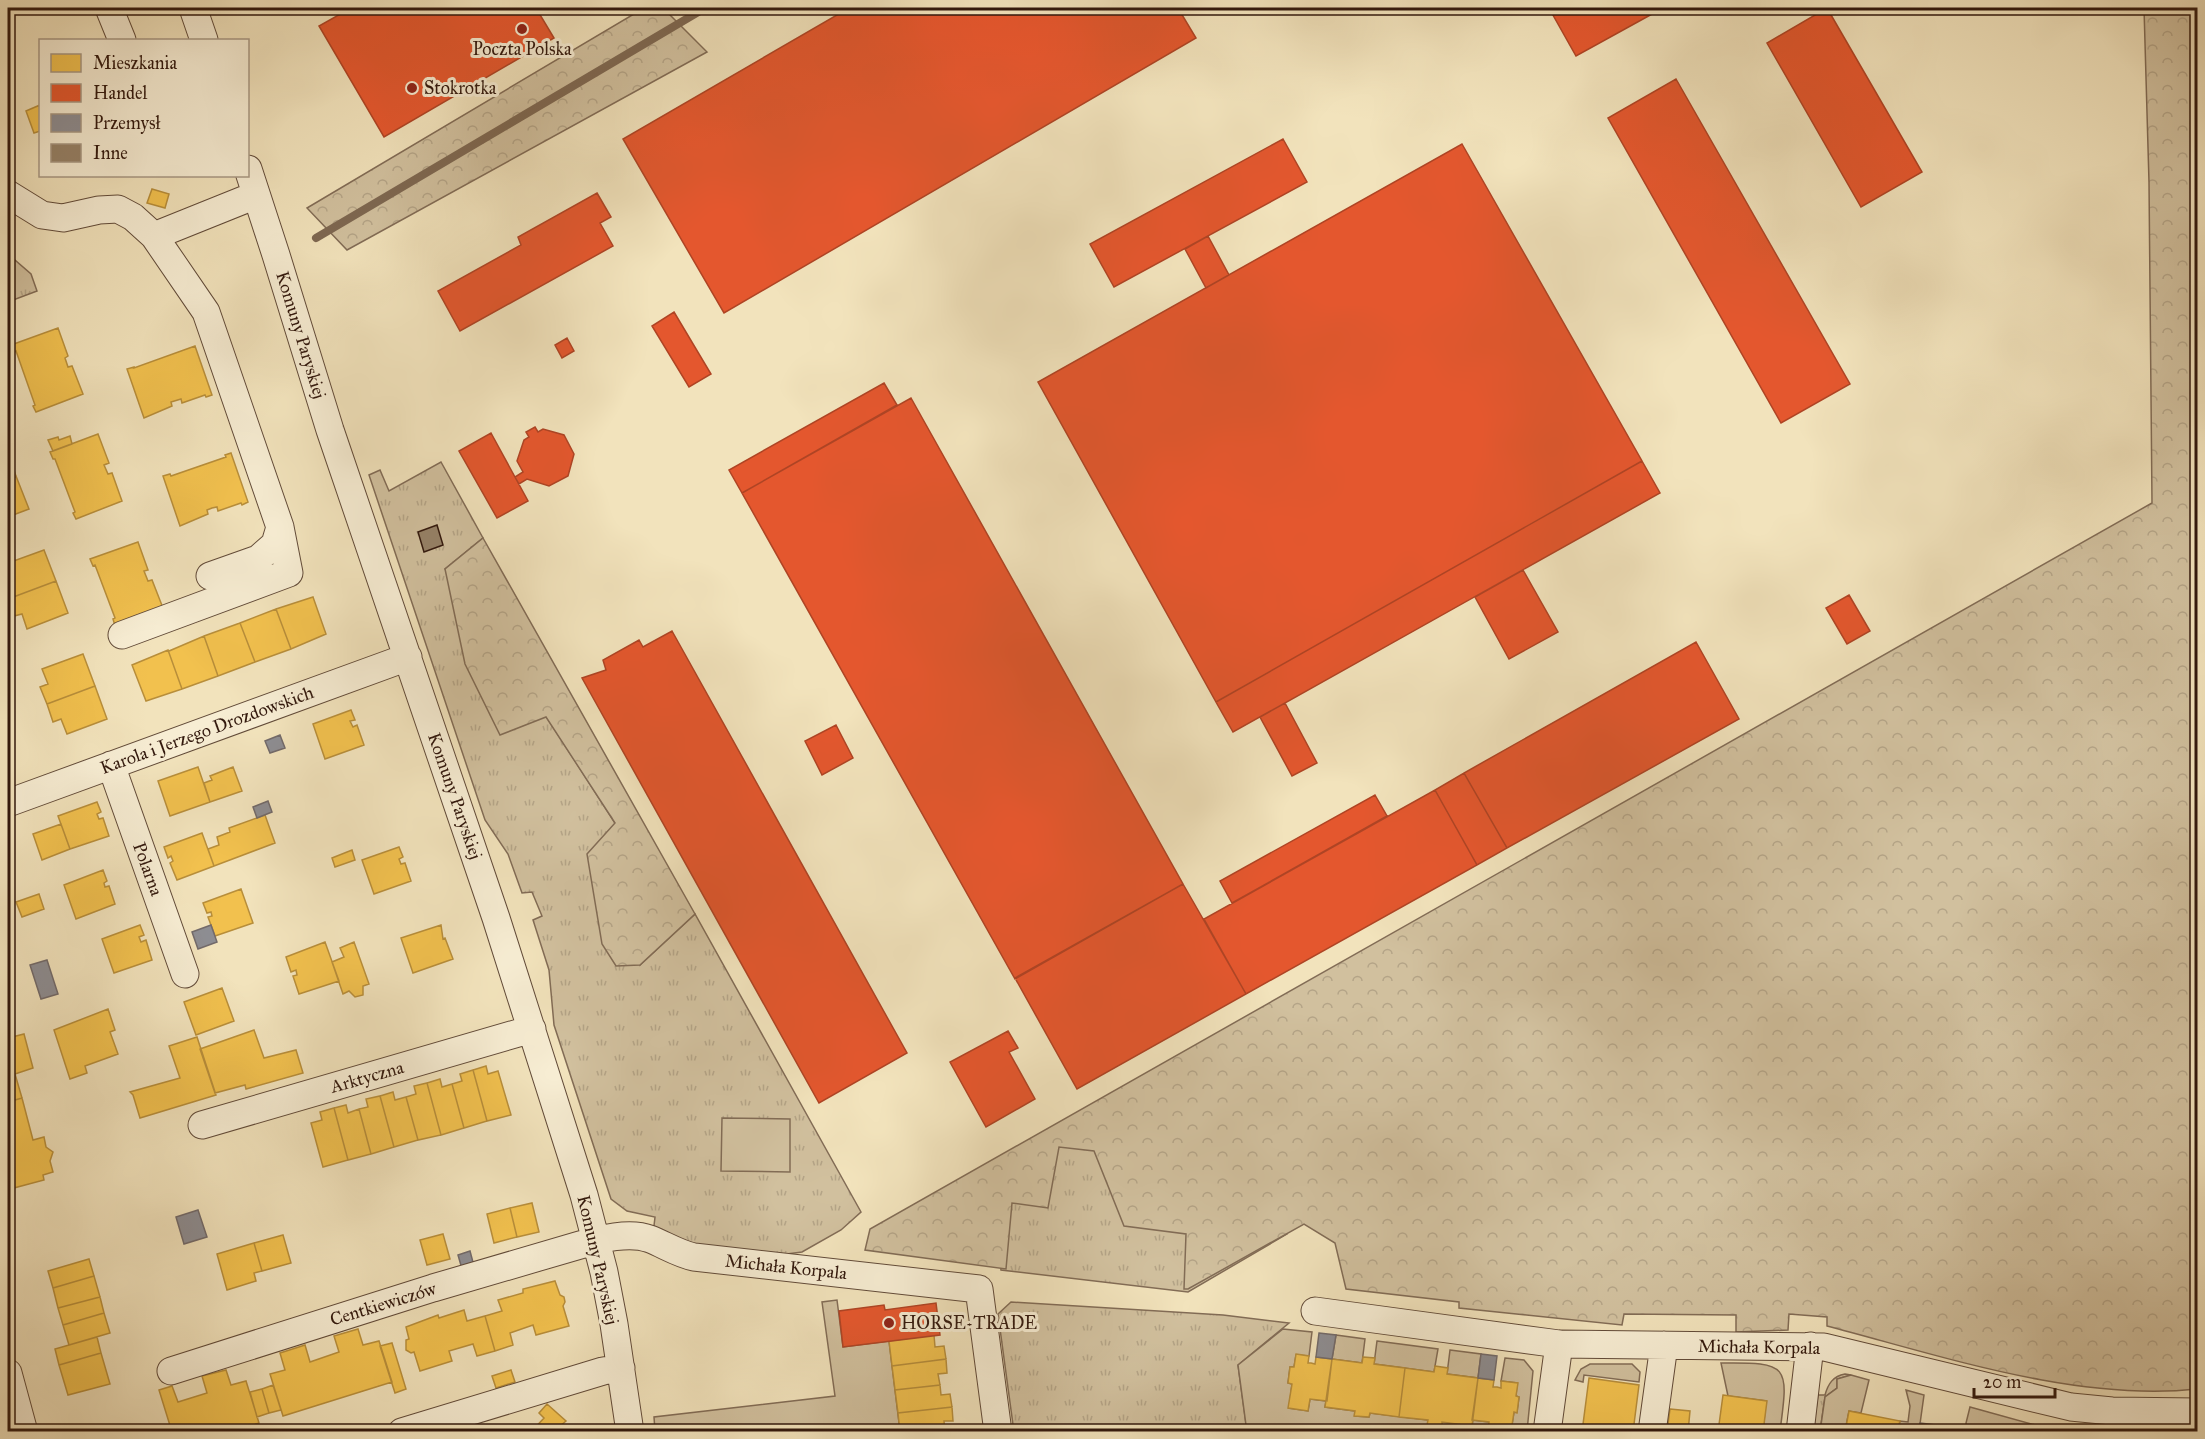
<svg xmlns="http://www.w3.org/2000/svg" width="2205" height="1439" font-family="'IM FELL Great Primer',serif">
	<defs>
		<pattern id="grass-tufts" width="24" height="20" patternUnits="userSpaceOnUse" patternTransform="scale(1.5)"><rect width="24" height="20" fill="#d1c09e"/><path d="M3 7l-1-3M5 7V3M7 7l1-3M15 17l-1-3M17 17v-4M19 17l1-3" fill="none" stroke="#b4a487"/></pattern>
		<pattern id="forest-crowns" width="20" height="18" patternUnits="userSpaceOnUse" patternTransform="scale(1.5)"><rect width="20" height="18" fill="#d1c09e"/><path d="M2 6a3 3 0 1 1 6 0M12 15a3 3 0 1 1 6 0" fill="none" stroke="#b4a487"/></pattern>
	</defs>
	<rect width="100%" height="100%" fill="#f2e3bc"/>
	<filter id="stains"><feTurbulence type="fractalNoise" baseFrequency=".00333" numOctaves="4"/><feColorMatrix values="0 0 0 0 .2 0 0 0 0 .09 0 0 0 0 .02 0 0 0 .5 -.17"/></filter>
	<radialGradient id="worn" r=".72"><stop offset=".6" stop-color="#630" stop-opacity="0"/><stop offset="1" stop-color="#630" stop-opacity=".3"/></radialGradient>
	<path fill="url(#grass-tufts)" stroke="#826c56" stroke-width="1.5" d="M8,254L31,274L37,291L8,302Z
		M441,462L483,538L445,569L546,716L615,823L640,965L695,914L861,1212L841,1230L802,1252L779,1255L682,1245L654,1226L655,1217L627,1211L611,1199L554,1025L549,970L533,920L542,916L532,892L522,893L508,854L485,820L369,475L380,470L389,491Z
		M1214,1040L1287,1234L1188,1292L1001,1270L986,1168Z
		M1011,1302L1223,1315L1289,1323L1238,1365L1247,1431L1014,1432L998,1314Z
		M1845,1374L1851,1375L1837,1379V1388L1825,1397L1820,1431L1813,1432L1818,1395H1825C1828,1384 1833,1376 1845,1374Z
		M2100,1425L2183,1428V1432H2098L2092,1430Z"/>
	<path fill="url(#forest-crowns)" stroke="#826c56" stroke-width="1.5" d="M644,8H663L707,52L347,250L307,208Z
		M2144,8H2198L2197,1389C2077,1402 1942,1356 1827,1326V1317L1789,1314L1788,1330L1736,1332V1315L1624,1314L1622,1325L1459,1308V1302L1346,1289L1335,1243L1304,1224L1188,1289H1184L1186,1234L1124,1226L1094,1151L1059,1147L1048,1208L1012,1203L1006,1269L865,1250L870,1229L2152,503L2149,182Z
		M483,538L695,914L640,965L616,966L602,944L587,854L615,823L546,717L500,735L465,664L445,569Z"/>
	<path fill="#d1c09e" stroke="#826c56" stroke-width="1.5" d="M722,1118L790,1119V1172L721,1171Z
		M837,1300L843,1347L889,1341L900,1431H655L654,1417L835,1396L822,1302Z
		M1283,1329L1312,1332L1309,1356L1296,1355L1294,1367H1290L1288,1383L1292,1384L1289,1408L1308,1411L1310,1399L1326,1401L1325,1407L1355,1411V1416L1369,1417L1370,1413L1428,1420V1425L1441,1427L1442,1422L1472,1426L1473,1420L1489,1422L1488,1431L1292,1432L1246,1425L1238,1365Z
		M1336,1335L1365,1339L1362,1363L1332,1359Z
		M1377,1341L1438,1349L1434,1372L1374,1364Z
		M1450,1350L1481,1354L1478,1378L1447,1374Z
		M1505,1358L1524,1360L1533,1371L1527,1431H1511L1514,1412H1517L1519,1397L1516,1396L1517,1383L1501,1381Z
		M1721,1363C1789,1362 1789,1365 1780,1431H1763L1766,1401L1728,1396Z
		M1590,1364H1632L1640,1372L1639,1382L1584,1375L1583,1382L1575,1380L1581,1369Z
		M1851,1375L1869,1380L1861,1413L1849,1411L1845,1431L1820,1432L1825,1397L1837,1388V1379Z
		M1906,1390L1924,1395L1919,1431L1897,1432L1900,1421L1908,1422L1910,1406Z
		M1970,1407L2046,1428V1431H1967L1966,1423Z"/>
	<path fill="#f2c14e" stroke="#b88e3a" stroke-width="1.5" d="M40,105V132V131L34,133L26,111Z
		M152,189L169,194L165,208L147,203Z
		M58,328L68,356L65,358L68,367L72,366L83,394L36,412L33,406L35,405L16,351L13,353L11,345Z
		M195,346L212,395L206,397L205,395L182,403L181,399L171,402L172,406L144,418L127,369L134,367V368Z
		M98,434L109,463L104,465L108,474L112,473L122,501L76,519L73,513L75,512L55,459H53L50,452Z
		M70,436L72,444L53,451L48,440L58,437L59,440Z
		M8,453L16,476L8,480Z
		M231,453L248,502L242,505L241,503L218,511L217,507L212,508L207,510L208,514L180,526L163,476L170,474L171,476L226,457L225,455Z
		M16,476L29,509L8,517V480Z
		M138,542L148,570L144,571L148,581L152,580L163,608L115,626L113,619L115,618L95,565L93,566L90,559Z
		M44,550L56,581L8,599V563Z
		M56,581L68,613L27,629L22,614L14,616L8,599Z
		M313,597L326,634L291,649L276,609Z
		M276,609L291,649L255,662L240,623Z
		M240,623L255,662L218,676L204,636Z
		M204,636L218,676L182,689L168,650L169,651Z
		M168,650L182,689L146,701L132,665Z
		M83,654L95,686L47,704L40,687L48,684L42,669Z
		M95,686L107,719L67,734L61,719L53,722L47,704Z
		M351,710L355,720L350,721L353,727L357,725L364,745L325,759L313,724Z
		M198,767L210,802L170,816L158,781Z
		M233,767L242,791L210,802L204,783L212,780L210,776Z
		M97,802L101,812L97,814L99,819L103,818L109,836L70,849L58,816Z
		M265,815L275,843L214,866L208,849L219,845L217,837L230,832L229,828Z
		M61,824L70,849L42,860L33,834Z
		M202,833L214,866L177,880L170,863L173,861L171,856L168,858L164,847Z
		M399,847L403,857L399,859L401,864L405,863L411,881L374,894L362,860Z
		M352,850L355,860L335,867L332,858Z
		M103,870L107,881L104,883L105,887L109,886L115,904L76,919L64,885Z
		M241,889L253,923L215,936L208,917L212,916L211,912L207,913L203,903Z
		M39,894L44,909L22,917L16,902Z
		M140,925L144,935L139,937L141,942L146,940L152,960L114,973L102,939Z
		M441,925L443,939L445,938L453,959L413,973L401,938Z
		M325,942L339,981L299,994L293,976L297,975L296,970L291,972L286,957Z
		M354,942L369,984L363,986V995L355,997L349,991L343,994L332,962L344,957L340,948Z
		M222,988L234,1021L196,1035L184,1002Z
		M108,1009L115,1030L110,1032L118,1054L85,1066L87,1073L70,1079L54,1030Z
		M254,1030L264,1058L296,1050L303,1073L246,1089L245,1085L215,1093L200,1049Z
		M24,1034L33,1068L15,1074L22,1098L8,1102V1038Z
		M197,1037L216,1095L140,1118L133,1095L130,1092L180,1078L169,1046Z
		M486,1066L488,1074L498,1071L511,1115L487,1121L473,1070Z
		M473,1070L487,1121L464,1128L452,1084L462,1081L460,1074Z
		M440,1079L442,1087L452,1084L464,1128L441,1135L427,1083Z
		M427,1083L441,1135L418,1140L406,1097L416,1094L414,1086Z
		M393,1092L395,1100L406,1097L418,1140L394,1147L380,1096Z
		M380,1096L394,1147L371,1154L359,1109L368,1107L366,1099Z
		M22,1098L33,1140L44,1137L46,1147L53,1152L50,1161L53,1172L43,1175L44,1180L10,1189L8,1184V1102Z
		M346,1105L348,1113L359,1109L371,1154L348,1160L334,1108Z
		M334,1108L348,1160L323,1167L311,1123L322,1120L320,1112Z
		M532,1203L539,1232L517,1237L510,1208Z
		M510,1208L517,1237L494,1243L487,1214Z
		M443,1234L450,1259L427,1265L420,1240Z
		M283,1235L291,1263L262,1271L254,1243Z
		M254,1243L262,1271L254,1273L256,1281L227,1290L217,1254Z
		M89,1259L94,1276L53,1288L48,1271Z
		M94,1276L100,1297L58,1308L53,1288Z
		M555,1281L560,1295L564,1297L565,1302L563,1306L569,1326L536,1335L533,1325L510,1333L513,1345L495,1351L485,1316L502,1311L498,1300L523,1293V1289Z
		M100,1297L104,1313L63,1325L58,1308Z
		M464,1310L467,1321L485,1316L495,1351L477,1356L473,1344L449,1351L452,1361L420,1371L414,1352L411,1353L406,1350V1340L409,1339L406,1327L438,1315L439,1318Z
		M104,1313L110,1333L69,1345L63,1325Z
		M358,1329L363,1345L379,1341L392,1382L283,1416L270,1374L285,1370L280,1353L305,1345L310,1362L339,1352L334,1336Z
		M934,1335L935,1347L944,1346L946,1359L892,1366L889,1341Z
		M97,1337L101,1353L59,1365L55,1349Z
		M392,1343L406,1389L395,1393L380,1346Z
		M101,1353L110,1384L68,1395L59,1365Z
		M1296,1354L1309,1356L1308,1363H1311L1315,1364L1316,1357L1332,1359L1327,1401L1310,1399L1308,1411L1288,1408L1292,1384L1288,1383L1290,1367H1294Z
		M1363,1357L1375,1358L1374,1364L1405,1368L1399,1417L1370,1413L1369,1417L1354,1416L1355,1411L1325,1407L1332,1359L1362,1363Z
		M946,1359L947,1373L938,1374L940,1385L895,1390L892,1366Z
		M1435,1366L1448,1368L1447,1374L1478,1378L1472,1426L1442,1422V1427L1427,1425L1428,1420L1399,1417L1405,1368L1434,1372Z
		M226,1370L231,1385L246,1381L259,1423L230,1432H172L159,1390L172,1386L178,1402L207,1393L202,1376Z
		M511,1370L515,1382L496,1388L492,1376Z
		M1478,1378L1494,1380L1493,1387H1497L1501,1388V1381L1518,1383L1516,1396L1519,1397L1517,1413L1514,1412L1511,1432H1488L1489,1422L1472,1420Z
		M1589,1378L1639,1385L1633,1432H1582Z
		M273,1385L281,1410L269,1413L262,1389Z
		M940,1385L941,1395L950,1394L952,1407L898,1413L895,1390Z
		M262,1389L269,1413L257,1417L250,1392Z
		M1723,1395L1767,1401L1763,1432H1718Z
		M547,1404L566,1421L559,1427L563,1432H531L544,1418L539,1413Z
		M952,1407L953,1421H944L945,1432H900L898,1413Z
		M1670,1409L1690,1411L1688,1432H1667Z
		M1849,1411L1900,1421L1897,1432H1845Z"/>
	<path fill="#e4572e" stroke="#af4424" stroke-width="1.5" d="M351,8H536L554,38L384,137L319,26Z
		M849,8H1178L1196,38L724,313L623,139Z
		M1549,8H1663L1576,56Z
		M1827,8L1922,172L1861,207L1767,43Z
		M1676,79L1850,384L1781,423L1608,118Z
		M1283,139L1307,182L1114,287L1090,244Z
		M1462,144L1642,461L1216,702L1038,382Z
		M597,193L611,217L600,223L613,246L460,331L438,291L521,245L518,237Z
		M1208,236L1229,275L1206,288L1185,249Z
		M674,312L711,374L689,387L652,326Z
		M567,338L574,351L562,358L555,345Z
		M884,383L897,405L742,493L729,470Z
		M911,398L1183,884L1015,979L742,493Z
		M535,427L538,432L543,429L564,435L574,454L568,476L549,486L527,479L519,484L515,477L523,472L517,461L524,440L529,437L526,432Z
		M491,433L528,501L497,518L459,451Z
		M1642,461L1660,493L1233,732L1216,702Z
		M1523,570L1558,632L1509,659L1475,597Z
		M1849,595L1870,631L1847,644L1826,608Z
		M672,631L907,1053L819,1103L582,678L606,670L603,660L639,640L643,647Z
		M1696,642L1739,719L1507,848L1464,773Z
		M1285,703L1317,763L1292,776L1260,717Z
		M836,725L853,758L822,775L805,741Z
		M1464,773L1507,848L1477,865L1435,790Z
		M1435,790L1477,865L1246,994L1204,919Z
		M1375,795L1387,816L1232,903L1220,881Z
		M1183,884L1246,994L1077,1089L1015,978Z
		M1008,1031L1018,1048L1009,1052L1035,1099L986,1127L950,1062Z
		M936,1303L940,1335L843,1347L839,1311L884,1305L885,1310Z"/>
	<path fill="#8d8d92" stroke="#726a6a" stroke-width="1.5" d="M280,735L285,748L270,753L265,741Z
		M268,801L272,812L257,818L253,807Z
		M211,925L217,942L198,949L192,932Z
		M47,960L58,994L41,999L30,965Z
		M198,1210L207,1237L184,1244L176,1217Z
		M470,1251L474,1266L462,1269L458,1255Z
		M1319,1333L1336,1335L1332,1359L1316,1357Z
		M1481,1354L1497,1356L1494,1380L1478,1378Z
		M1920,1423L1943,1426L1942,1432H1919Z"/>
	<g fill="none" stroke-linecap="round" stroke-linejoin="round">
		<path stroke="#7e6852" stroke-width="8" d="M316,238L705,8"/>
	</g>
	<path fill="#968268" stroke="#32180d" stroke-width="1.5" d="M437,525L443,545L424,552L418,532Z"/>
	<g fill="none" stroke-linecap="round" stroke-linejoin="round">
		<g stroke="#624b39" stroke-width="29">
			<path id="minor" d="M109,8L122,40
				M193,8L204,40
				M248,169L276,255L330,430L496,918L584,1195L604,1272L614,1324L630,1432
				M8,194L42,215L63,218L99,210L118,209L133,217L154,236L206,312L280,527L289,573L122,635
				M154,236L256,195
				M210,576L258,559L275,544L280,527
				M111,765L185,974
				M8,803L408,657
				M202,1125L532,1029
				M1315,1311L1559,1344L1824,1347L2071,1407L2112,1411L2198,1412
				M171,1371L433,1288L580,1245C601,1239 629,1231 650,1239C665,1245 679,1254 694,1257L979,1289L998,1432
				M8,1373L24,1432
				M402,1432L603,1371L621,1368
				M1547,1432L1559,1344
				M1652,1432L1664,1345
				M1800,1432L1810,1346"/>
		</g>
		<use href="#minor" stroke="#f7edd3" stroke-width="27"/>
	</g>
	<g fill="#8f2418" stroke="#f7edd3" stroke-width="2">
		<circle cx="522" cy="29" r="6"/>
		<circle cx="412" cy="88" r="6"/>
		<circle cx="889" cy="1323" r="6"/>
	</g>
	<g text-anchor="middle" stroke-width="6" stroke-linejoin="round" paint-order="stroke">
		<g font-size="18" fill="#32180d" stroke="#f7edd3" text-anchor="start">
			<text x="522" y="55" text-anchor="middle">Poczta Polska</text>
			<text x="424" y="94">Stokrotka</text>
			<text x="901" y="1329">HORSE-TRADE</text>
		</g>
		<g font-size="18" fill="#32180d" stroke="#f7edd3">
			<text transform="translate(301 335) rotate(73)" y="6">Komuny Paryskiej</text>
			<text transform="translate(207 730) rotate(-20)" y="6">Karola i Jerzego Drozdowskich</text>
			<text transform="translate(455 796) rotate(71)" y="6">Komuny Paryskiej</text>
			<text transform="translate(148 869) rotate(70)" y="6">Polarna</text>
			<text transform="translate(367 1077) rotate(-16)" y="6">Arktyczna</text>
			<text transform="translate(598 1260) rotate(77)" y="6">Komuny Paryskiej</text>
			<text transform="translate(786 1267) rotate(6)" y="6">Michała Korpala</text>
			<text transform="translate(383 1304) rotate(-17)" y="6">Centkiewiczów</text>
			<text transform="translate(1759 1347) rotate(1)" y="6">Michała Korpala</text>
		</g>
	</g>
	<rect width="2205" height="1439" fill="none" stroke="#f2e3bc" stroke-width="30"/>
	<rect x="9" y="9" width="2187" height="1421" fill="none" stroke="#32180d" stroke-width="3"/>
	<rect x="15" y="15" width="2175" height="1409" fill="none" stroke="#32180d" stroke-width="1.5"/>
	<rect x="39" y="39" width="210" height="138" fill="#f7edd3" stroke="#a89884" stroke-width="1.5"/>
	<rect x="51" y="54" width="30" height="18" fill="#f2c14e" stroke="#a89884" stroke-width="1.5"/>
	<text x="93" y="69" font-size="18" fill="#32180d">Mieszkania</text>
	<rect x="51" y="84" width="30" height="18" fill="#e4572e" stroke="#a89884" stroke-width="1.5"/>
	<text x="93" y="99" font-size="18" fill="#32180d">Handel</text>
	<rect x="51" y="114" width="30" height="18" fill="#8d8d92" stroke="#a89884" stroke-width="1.5"/>
	<text x="93" y="129" font-size="18" fill="#32180d">Przemysł</text>
	<rect x="51" y="144" width="30" height="18" fill="#968268" stroke="#a89884" stroke-width="1.5"/>
	<text x="93" y="159" font-size="18" fill="#32180d">Inne</text>
	<path d="M1974 1388v9h81v-9" fill="none" stroke="#32180d" stroke-width="3"/>
	<text x="1983" y="1388" font-size="18" fill="#32180d" stroke="#f7edd3" stroke-width="4.5" paint-order="stroke">20 m</text>
	<rect width="100%" height="100%" filter="url(#stains)"/>
	<rect width="100%" height="100%" fill="url(#worn)"/>
</svg>
